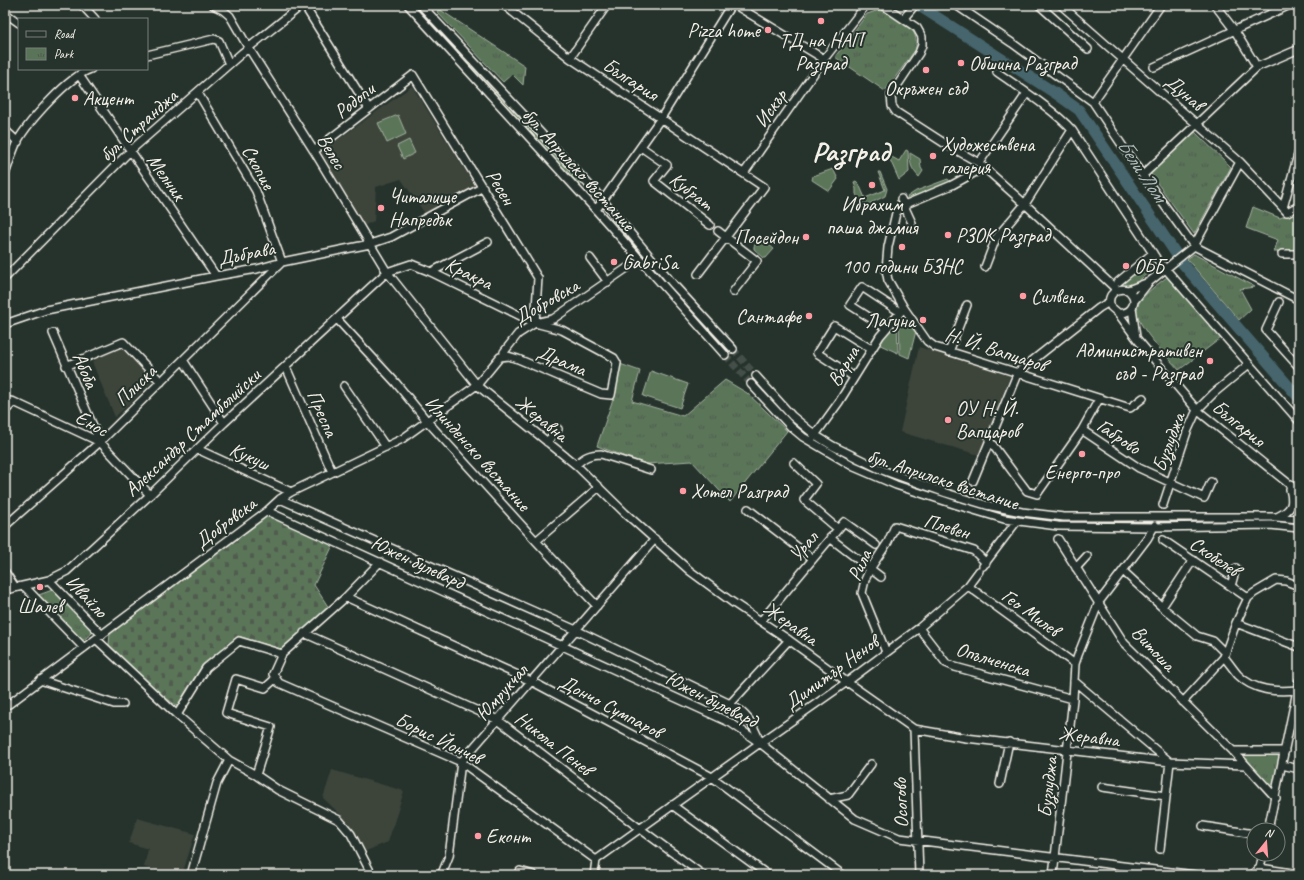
<svg xmlns="http://www.w3.org/2000/svg" width="1304" height="880" font-family="Caveat,sans-serif">
	<defs>
		<pattern id="cemetery-stones" width="16" height="16" patternUnits="userSpaceOnUse"><rect width="16" height="16" fill="#5a7459"/><path d="M2 7V4a2 2 0 0 1 4 0v3zM10 15v-3a2 2 0 0 1 4 0v3z" fill="#515c4f"/></pattern>
		<pattern id="park-tufts" width="24" height="20" patternUnits="userSpaceOnUse"><rect width="24" height="20" fill="#5a7459"/><path d="M3 7l-1-3M5 7V3M7 7l1-3M15 17l-1-3M17 17v-4M19 17l1-3" fill="none" stroke="#515c4f"/></pattern>
	</defs>
	<rect width="100%" height="100%" fill="#26332d"/>
	<filter id="ink" filterUnits="userSpaceOnUse"><feTurbulence type="fractalNoise" baseFrequency=".025" numOctaves="2"/><feDisplacementMap in="SourceGraphic" scale="8" xChannelSelector="R" yChannelSelector="G"/><feConvolveMatrix kernelMatrix="1 2 1 2 8 2 1 2 1" color-interpolation-filters="sRGB"/></filter>
	<g filter="url(#ink)">
		<path fill="#3c443a" d="M412,86L475,186L426,215L401,179L376,187L374,221L363,226L321,152Z
			M122,346L153,381L115,417L92,362L109,351Z
			M919,347L1010,376L979,455L900,432Z
			M332,770L404,791L388,842L366,851L348,822L323,798Z
			M137,818L195,834L182,875H170L144,867L148,849L129,843Z"/>
		<path fill="#5a7459" stroke="#a7b2a0" d="M412,5H414L582,184L580,186Z
			M398,115L406,134L387,143L378,123Z
			M409,140L415,153L403,159L397,146Z
			M906,150L908,151L909,172L899,180L888,155L899,161Z
			M910,153L920,159L921,168L923,171L919,177C911,168 910,165 910,153Z
			M833,169L838,179L829,191L812,180L813,176Z
			M878,172H880L887,189L885,196L867,205L861,203L856,194V189L854,182L856,181L859,184L865,198L885,190Z
			M948,179L950,182L909,200L907,197L916,191Z
			M612,218L672,288L728,350L727,351L671,289L611,219Z
			M760,238L774,249L766,258H764L754,249V246Z
			M1151,260L1156,266L1136,283L1130,286H1122L1121,284Z
			M904,317L910,318L917,327L909,358L900,354L899,319Z
			M897,322L898,353L878,344Z
			M651,371L688,384L680,408L643,396Z
			M1186,417C1188,426 1181,438 1177,447L1171,439Z"/>
		<path fill="url(#cemetery-stones)" stroke="#a7b2a0" d="M267,515L333,545L314,585L329,608L281,649L238,636L203,664L177,706L151,687L109,645L110,633Z"/>
		<path fill="url(#park-tufts)" stroke="#a7b2a0" d="M439,9L525,66L523,85L512,74L503,82L437,12Z
			M879,10C889,13 909,24 914,33C917,39 916,44 916,49L885,91L835,57L867,14Z
			M1194,131L1231,167L1194,234L1150,173Z
			M1253,207L1280,218L1297,211L1299,214V252H1274L1278,240L1246,228Z
			M1194,254L1255,287L1240,289L1251,309L1239,320L1187,259Z
			M1167,277L1221,338L1179,370C1168,357 1134,325 1137,308C1139,297 1158,284 1167,277Z
			M620,364L640,371L632,401L683,416L725,380L747,393L787,431L730,502L692,461L646,464L597,446L614,396Z
			M55,589L96,630L82,641L36,596Z
			M1238,754H1282L1273,792Z"/>
		<g fill="none" stroke-linecap="round" stroke-linejoin="round">
			<path stroke="#47656d" stroke-width="11" d="M918,5L1055,93L1079,110L1183,264L1299,398"/>
			<path stroke="#455049" stroke-width="7" stroke-dasharray="7 3.5" stroke-linecap="butt" d="M733,349L756,376
				M725,355L751,384"/>
			<g stroke="#f4f1e8" stroke-width="10">
				<path id="minor" d="M82,5L95,19
					M213,5L223,10L230,16L248,47L314,151L387,272L477,385L576,465L625,513L690,571L732,602L789,640L847,682L914,729L966,738L1170,762L1245,765
					M304,5L369,109
					M408,5L596,210L725,355
					M421,5L594,190L674,285L733,349
					M504,5L570,58L764,187L698,274
					M735,5L824,59
					M883,5L917,28L922,37V45L919,53L891,95L892,106L896,112L944,143L979,163L1025,204L1117,290
					M956,5L1012,43L1093,102L1136,166L1194,246L1299,300
					M1039,5L1088,49
					M1061,5L1240,162L1287,212L1299,206
					M1215,5L1235,31L1257,67
					M5,13L19,23
					M904,18L915,5
					M147,55L214,39L219,41L229,64
					M570,58L607,5
					M1154,67L1290,5
					M997,72C1021,89 1053,109 1072,130L1156,258L1299,421
					M79,75L216,276
					M1093,102L1161,5
					M5,130L18,142
					M641,147L667,165L654,181L710,225
					M314,151L413,75L538,278L535,323
					M979,163L1027,93
					M983,168L952,185L904,205L896,213L888,247L886,270L888,280L904,308L927,341L935,347L1130,408L1143,398
					M744,173L824,59L866,5
					M5,174C9,164 12,152 17,142C28,122 69,76 91,69
					M1143,175L1257,67L1299,49
					M901,199L912,223
					M1283,208L1299,151
					M596,210L661,118L731,5
					M718,231L757,261L733,292
					M1282,254H1299
					M590,258L608,282
					M985,267L996,238L1025,204L1072,130
					M431,272L488,242
					M5,278L130,151L242,53L302,5
					M1118,282L1153,253
					M1128,290L1149,282L1194,246L1240,162
					M1134,301L1149,282
					M1279,302L1266,330L1299,367
					M1132,308L1136,337
					M1118,313C1132,315 1140,300 1128,290C1116,287 1106,295 1111,307L1118,313L1137,339L1197,410L1299,492
					M337,319L396,383L427,421L536,541L597,606
					M5,324L46,310L216,276L257,269L282,262L370,244L391,237L483,187
					M886,328L850,305L862,287L900,312
					M53,333L100,442
					M504,352L518,334L535,323L553,319L627,268
					M949,352L967,305
					M183,360L224,423
					M66,366L123,342L161,382
					M286,367L332,472
					M756,376L792,416L815,435L833,446L882,470L946,493L986,505L1022,512L1064,517H1276L1299,519
					M854,377L817,353L834,326L871,349
					M751,384L791,427L803,437L854,467L896,485L957,505L1004,519L1058,526L1155,527L1270,525L1299,528
					M344,386L386,447
					M5,400L14,402L100,442L150,495
					M5,411L14,402
					M1082,430L1139,468L1204,498L1211,482
					M813,438L839,402L880,336L904,308
					M989,440L1027,491L1037,494L1082,430L1099,399
					M547,442L558,429
					M197,449L291,492
					M794,463L816,484L804,500L838,529
					M576,465C584,457 590,454 601,454L651,470
					M973,481L1018,372L1099,308L1109,302
					M280,499L576,630L730,704C748,714 753,724 760,742
					M1163,505L1187,432L1197,410L1214,393L1249,364
					M748,509L813,559
					M267,511L731,723L760,743L855,819L899,838L1195,875
					M1277,517C1292,510 1294,504 1290,489
					M5,526L100,442L282,262L256,191L198,93
					M830,538L881,577
					M1058,539L1124,643L1233,751L1276,798
					M1163,540L1248,598
					M536,541L599,487
					M380,562L346,597L282,654L273,674L279,683L461,762L596,860
					M983,566L1017,521
					M1076,568L1087,556
					M1123,571L1162,607L1197,636L1213,641L1225,653
					M5,572L15,587
					M49,580L102,635
					M24,586L84,648
					M968,586L1075,664
					M1231,586L1236,568
					M5,590L49,580L67,571L150,495L224,423L387,272L411,264L431,272L535,323L562,330L614,358L617,363L611,395L601,394L518,359L508,356L500,357L477,385L402,439L291,492L280,499L267,511L9,704L5,705
					M346,597L531,681L712,777L843,875
					M1162,607L1193,560
					M761,621L844,522L876,545
					M1236,623L1299,647
					M919,628L946,663L955,667L1073,699
					M304,633L498,720L639,828L703,875
					M96,639L177,715L229,760L256,775L278,790L339,820L351,834L372,875
					M886,652L862,593L865,580L870,569L888,542L895,526L974,551L986,563
					M1224,657C1229,663 1233,669 1238,675C1254,691 1276,692 1297,690
					M40,680L114,704H123
					M1074,681L1170,762L1160,849
					M1183,702L1224,657L1236,623L1248,598L1254,593L1276,580L1286,581L1299,586
					M730,704L789,640
					M177,715L206,668L239,641L282,654
					M914,729L919,875
					M1233,751H1285
					M1282,765L1299,769
					M256,775L271,727L226,713L236,679L265,688L275,679
					M1000,784L1009,742
					M1102,787L1166,796
					M829,799L848,795L871,764
					M672,805L768,875
					M1203,826L1254,834
					M1268,830L1299,681
					M596,860L760,743L847,682L919,628L968,586L979,571
					M1260,868L1299,874
					M520,871L534,875
					M191,875L217,783L229,760
					M440,875L443,871L449,856L461,762L655,539
					M594,875L596,860
					M1053,875L1073,699L1075,664L1078,655L1099,602L1147,539L1155,525
					M1251,875L1260,868L1263,854"/>
			</g>
			<use href="#minor" stroke="#26332d" stroke-width="7"/>
		</g>
	</g>
	<g fill="#ff9aa2" stroke="#26332d" stroke-width="1.5">
		<circle cx="821" cy="21" r="4"/>
		<circle cx="768" cy="30" r="4"/>
		<circle cx="961" cy="63" r="4"/>
		<circle cx="926" cy="70" r="4"/>
		<circle cx="75" cy="98" r="4"/>
		<circle cx="933" cy="156" r="4"/>
		<circle cx="872" cy="185" r="4"/>
		<circle cx="381" cy="208" r="4"/>
		<circle cx="948" cy="235" r="4"/>
		<circle cx="806" cy="237" r="4"/>
		<circle cx="902" cy="247" r="4"/>
		<circle cx="614" cy="262" r="4"/>
		<circle cx="1126" cy="266" r="4"/>
		<circle cx="1023" cy="296" r="4"/>
		<circle cx="809" cy="316" r="4"/>
		<circle cx="923" cy="320" r="4"/>
		<circle cx="1210" cy="361" r="4"/>
		<circle cx="948" cy="420" r="4"/>
		<circle cx="1082" cy="454" r="4"/>
		<circle cx="683" cy="491" r="4"/>
		<circle cx="40" cy="587" r="4"/>
		<circle cx="478" cy="836" r="4"/>
	</g>
	<g text-anchor="middle" stroke-width="4" stroke-linejoin="round" paint-order="stroke">
		<g font-size="20" fill="#f4f1e8" stroke="#26332d" text-anchor="start">
			<text x="760" y="37" text-anchor="end">Pizza home</text>
			<text x="821" y="47" text-anchor="middle">ТД на НАП<tspan x="821" dy="23">Разград</tspan></text>
			<text x="969" y="70">Обшина Разград</text>
			<text x="926" y="95" text-anchor="middle">Окръжен съд</text>
			<text x="83" y="105">Акцент</text>
			<text x="941" y="151">Художествена<tspan x="941" dy="23">галерия</tspan></text>
			<text x="389" y="203">Читалище<tspan x="389" dy="23">Напредък</tspan></text>
			<text x="872" y="211" text-anchor="middle">Ибрахим<tspan x="872" dy="23">паша джамия</tspan></text>
			<text x="956" y="242">РЗОК Разград</text>
			<text x="798" y="244" text-anchor="end">Посейдон</text>
			<text x="622" y="269">GabriSa</text>
			<text x="902" y="273" text-anchor="middle">100 години БЗНС</text>
			<text x="1134" y="273">ОББ</text>
			<text x="1031" y="303">Силвена</text>
			<text x="801" y="323" text-anchor="end">Сантафе</text>
			<text x="915" y="327" text-anchor="end">Лагуна</text>
			<text x="1202" y="357" text-anchor="end">Административен<tspan x="1202" dy="23">съд - Разград</tspan></text>
			<text x="956" y="415">ОУ Н. Й.<tspan x="956" dy="23">Вапцаров</tspan></text>
			<text x="1082" y="479" text-anchor="middle">Енерго-про</text>
			<text x="691" y="498">Хотел Разград</text>
			<text x="40" y="613" text-anchor="middle">Шалев</text>
			<text x="486" y="843">Еконт</text>
		</g>
		<g font-size="20" fill="#f4f1e8" stroke="#26332d">
			<text transform="translate(631 79) rotate(33)" y="7">България</text>
			<text transform="translate(1185 92) rotate(41)" y="7">Дунав</text>
			<text transform="translate(354 100) rotate(-38)" y="7">Родопи</text>
			<text transform="translate(770 108) rotate(-55)" y="7">Искър</text>
			<text transform="translate(138 125) rotate(-42)" y="7">бул. Странджа</text>
			<text transform="translate(332 151) rotate(59)" y="7">Велес</text>
			<text transform="translate(259 167) rotate(61)" y="7">Скопие</text>
			<text transform="translate(579 169) rotate(48)" y="7">бул. Априлско въстание</text>
			<text transform="translate(167 177) rotate(55)" y="7">Мелник</text>
			<text transform="translate(501 187) rotate(58)" y="7">Ресен</text>
			<text transform="translate(692 191) rotate(38)" y="7">Кубрат</text>
			<text transform="translate(246 253) rotate(-11)" y="7">Дъбрава</text>
			<text transform="translate(469 273) rotate(26)" y="7">Кракра</text>
			<text transform="translate(546 301) rotate(-30)" y="7">Добровска</text>
			<text transform="translate(996 349) rotate(18)" y="7">Н. Й. Вапцаров</text>
			<text transform="translate(562 360) rotate(23)" y="7">Драма</text>
			<text transform="translate(843 366) rotate(-59)" y="7">Варна</text>
			<text transform="translate(86 370) rotate(67)" y="7">Абоба</text>
			<text transform="translate(135 385) rotate(-44)" y="7">Плиска</text>
			<text transform="translate(323 413) rotate(66)" y="7">Преспа</text>
			<text transform="translate(542 418) rotate(39)" y="7">Жеравна</text>
			<text transform="translate(92 423) rotate(29)" y="7">Енос</text>
			<text transform="translate(1239 423) rotate(39)" y="7">България</text>
			<text transform="translate(192 432) rotate(-43)" y="7">Александър Стамболийски</text>
			<text transform="translate(1119 436) rotate(34)" y="7">Габрово</text>
			<text transform="translate(1168 442) rotate(-70)" y="7">Бузлуджа</text>
			<text transform="translate(478 453) rotate(48)" y="7">Илинденско въстание</text>
			<text transform="translate(250 456) rotate(24)" y="7">Кукуш</text>
			<text transform="translate(943 479) rotate(18)" y="7">бул. Априлско въстание</text>
			<text transform="translate(225 522) rotate(-37)" y="7">Добровска</text>
			<text transform="translate(947 526) rotate(17)" y="7">Плевен</text>
			<text transform="translate(803 546) rotate(-50)" y="7">Урал</text>
			<text transform="translate(1215 556) rotate(34)" y="7">Скобелев</text>
			<text transform="translate(418 562) rotate(25)" y="7">Южен булевард</text>
			<text transform="translate(859 565) rotate(-65)" y="7">Рила</text>
			<text transform="translate(87 596) rotate(46)" y="7">Ивайло</text>
			<text transform="translate(1031 612) rotate(36)" y="7">Гео Милев</text>
			<text transform="translate(791 623) rotate(35)" y="7">Жеравна</text>
			<text transform="translate(1154 648) rotate(47)" y="7">Витоша</text>
			<text transform="translate(993 659) rotate(17)" y="7">Опълченска</text>
			<text transform="translate(831 672) rotate(-36)" y="7">Димитър Ненов</text>
			<text transform="translate(501 692) rotate(-49)" y="7">Юмрукчал</text>
			<text transform="translate(712 699) rotate(27)" y="7">Южен булевард</text>
			<text transform="translate(611 706) rotate(28)" y="7">Дончо Сумпаров</text>
			<text transform="translate(1089 736) rotate(7)" y="7">Жеравна</text>
			<text transform="translate(439 738) rotate(26)" y="7">Борис Йончев</text>
			<text transform="translate(554 743) rotate(38)" y="7">Никола Пенев</text>
			<text transform="translate(1047 787) rotate(-84)" y="7">Бузлуджа</text>
			<text transform="translate(900 803) rotate(-92)" y="7">Осогово</text>
		</g>
		<g font-size="21" font-style="italic" fill="#afb9b7" stroke="#26332d">
			<text transform="translate(1142 170) rotate(56)" y="7">Бели Лом</text>
		</g>
		<g font-size="28" font-weight="bold" fill="#f4f1e8" stroke="#26332d">
			<text x="851" y="161">Разград</text>
		</g>
	</g>
	<rect width="1304" height="880" fill="none" stroke="#26332d" stroke-width="20"/>
	<rect x="10" y="10" width="1284" height="860" fill="none" stroke="#f4f1e8" stroke-width="1.5" filter="url(#ink)"/>
	<rect x="18" y="18" width="130" height="52" fill="#26332d" stroke="#787f78"/>
	<rect x="26" y="31" width="20" height="6" fill="#26332d" stroke="#787f78"/>
	<text x="54" y="38" font-size="12" fill="#f4f1e8">Road</text>
	<rect x="26" y="48" width="20" height="12" fill="url(#park-tufts)" stroke="#787f78"/>
	<text x="54" y="58" font-size="12" fill="#f4f1e8">Park</text>
	<g transform="translate(1266 842) rotate(17)"><circle r="19" fill="#26332d" stroke="#787f78"/>
	<path d="M0-3L7 15L0 10L-7 15Z" fill="#ff9aa2"/>
	<text y="-6" font-size="11" font-weight="bold" text-anchor="middle" fill="#f4f1e8">N</text>
	</g>
</svg>
